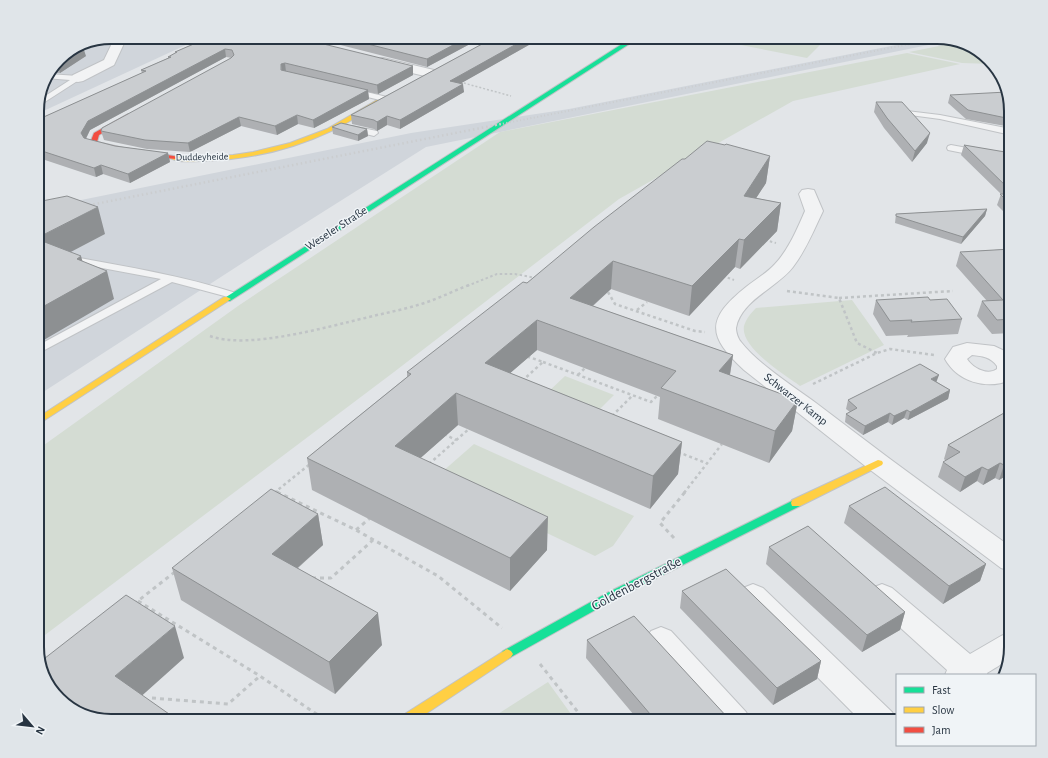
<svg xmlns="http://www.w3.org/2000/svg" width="1048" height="758" font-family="'Alegreya Sans',sans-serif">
	<rect width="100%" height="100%" fill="#e2e5e8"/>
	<path fill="#d0d5db" d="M111,37H203L37,114V106L45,78L62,56Z
		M937,37L948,41L426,147L261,251L37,396V209L411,133L569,109Z"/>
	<path fill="#d4dcd3" d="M700,37H828L807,58Z
		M954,43L982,52L992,64L962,63L909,52Z
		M907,53L960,64L793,101L619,199L394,372L37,641V450L238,306L500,132Z
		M852,300L884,345L800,386C784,374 740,348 744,326C746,319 751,313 756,308Z
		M565,376L614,395L596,413L547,393Z
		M474,444L634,516L613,546L595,556L434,479Z
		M548,682L576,721H487Z"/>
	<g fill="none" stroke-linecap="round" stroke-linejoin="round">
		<g stroke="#c0c3c6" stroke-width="2">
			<path id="lane" d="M48,74L78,76L82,78L37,107L39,100L70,80L45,78Z
				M351,89H354L387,97L388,99L387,101H384L351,93Z
				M907,111L940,115L1011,129V135L940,119L910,115L906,113Z
				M349,126H352L377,131L378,133L374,136L349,130L348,128Z
				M951,145L978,150L982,153L978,156L948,150L947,148L948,146Z
				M74,257C129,267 183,276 236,293L237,295L232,298L172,282L37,354V346L161,279L70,262L69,260Z"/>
		</g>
		<g stroke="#c0c3c6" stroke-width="2">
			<path id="street" d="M115,37H127L114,65L83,81L78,82L73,81L71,78L73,75L104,60Z
				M383,58L434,70L436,73L434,76L429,77L378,65L376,62L378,59Z
				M808,189L814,190L823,211C814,230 806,250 793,267C777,288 741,300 736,328C736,332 738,339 741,342C757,363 794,387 816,403C880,452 945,500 1011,547V571L1001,568L869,469L744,370C707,336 706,319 746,287C756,279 767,273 775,264C789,249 797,229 805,211L799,194L802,190Z
				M967,343L994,346L1011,354V380C986,390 958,382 945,359L953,347ZM972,355C982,356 991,357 997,366V369C987,376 973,368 967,359Z
				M753,584L763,588L892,712L897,721H861L743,602L739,595L743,588Z
				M882,584L892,588L970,654L1001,636L1011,632C1011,659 1009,660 987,673L988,675H945L947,670L872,602L868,595L872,588Z
				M661,627L671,631L746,712L751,721H716L651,647L646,639L651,631Z"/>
		</g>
		<g stroke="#c0c3c6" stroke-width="2">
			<path id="fast" d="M633,37H640L230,301H227L223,299Z
				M796,499L800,500L801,503L800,506L615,599L511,657L507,659L503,657L501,654L503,651L607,593Z"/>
		</g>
		<g stroke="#c0c3c6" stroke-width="2">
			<path id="slow" d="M377,100L379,101V103C363,113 348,123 331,131C291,150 246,160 201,161C192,161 177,163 171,158L174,156L193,157L233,155L253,152L290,143L327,129Z
				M224,297H227L231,299L37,425V418Z
				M878,460L882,461L883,463L882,465L800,506H792L791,503L792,500Z
				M507,649L511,651L513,654L511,657L415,721H399L400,717Z"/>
		</g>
		<g stroke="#c0c3c6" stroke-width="2">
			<path id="jam" d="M128,114L130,115V117L99,135L97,142L133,150L174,156L176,157V159L143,156L91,144L90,143L94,133Z"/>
		</g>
		<path stroke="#c0c4c6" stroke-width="1.5" stroke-dasharray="2 2" stroke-linecap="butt" d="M460,82L511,96"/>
		<path stroke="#c0c4c6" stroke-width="2" stroke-dasharray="2.5 2.5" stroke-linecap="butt" d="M765,240L776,243
			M723,276L734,280
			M467,286L497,274H515L536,278"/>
		<path stroke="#c0c4c6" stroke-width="2.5" stroke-dasharray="3 3" stroke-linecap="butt" d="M787,291L839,298L857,343L877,353
			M608,292L615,304L695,331L705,332
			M839,298L953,291
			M637,310L647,302
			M210,336C248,350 326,327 365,318C384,313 403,310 421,304C438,299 453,291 469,285
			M543,362L651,402L657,396
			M578,375L585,368
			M522,381L543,362L526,356
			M813,384L877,353L890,349L934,355
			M612,416L633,395
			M444,434L456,440
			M678,452L706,463
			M429,464L470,428
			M276,491L279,493
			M274,493L310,464
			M684,493L722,444"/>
		<path stroke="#c0c4c6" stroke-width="3" stroke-dasharray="4 4" stroke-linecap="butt" d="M277,492L356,530L438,576L502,628
			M273,493L275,492
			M356,530L370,518
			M674,538L660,523L685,492
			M312,578H331L373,540
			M138,601L260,676L327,721
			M134,604L176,571
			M540,664L585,721
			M152,698L228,704L260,676"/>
		<use href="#lane" fill="#f2f3f4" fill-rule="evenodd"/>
		<use href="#street" fill="#f2f3f4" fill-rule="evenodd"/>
		<use href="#fast" fill="#16e098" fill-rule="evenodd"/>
		<use href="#slow" fill="#ffcf43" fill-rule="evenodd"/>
		<use href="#jam" fill="#f24e42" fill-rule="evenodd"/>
		<path stroke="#cbcdcf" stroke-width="2" stroke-dasharray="1 2.5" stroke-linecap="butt" d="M496,125L941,38"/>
		<path stroke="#cbcdcf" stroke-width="2.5" stroke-dasharray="1.5 3" stroke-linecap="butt" d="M80,207L501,124"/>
	</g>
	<path fill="#aeb0b3" d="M210,37L413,66V75L378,94L368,92L369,99L314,128L298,124L277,135L241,126L190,152L147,149L104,140L101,131L232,58L226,57L90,130L86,139L115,146L168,153L170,162L130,183L103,174L96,177L45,160L37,163V120L142,73L141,70L168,58V57L176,53L175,52Z
		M309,37H483L427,67Z
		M495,37H543L461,83L464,92L400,129L387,125L377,131L374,129L352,124L351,115Z
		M62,56H86L60,73H49Z
		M950,95L1011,111V127L966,119L948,103Z
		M876,102L927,143L912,162L884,128L874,112Z
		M332,127L367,129L368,136L358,141L333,134Z
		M1006,143H1011V219L997,205L1001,194L961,155L964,145L1003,152Z
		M770,156L766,183L756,198L781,203L777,231L740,269L735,267L689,316L611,289L593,306L733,355L730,375L798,400L792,431L769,463L658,419L660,397L537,350L510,373L682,442L678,474L650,509L458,425L420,458L547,550L510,591L312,490L307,458L407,377V372L527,283L685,159Z
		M987,209L985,216L961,244L895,223L896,214Z
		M1011,249V333L992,334L977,316L982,301H987L956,266L960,252Z
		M876,300H930L962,319L958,334L907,337L908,335L886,336L873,314Z
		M937,382L950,390L948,399L908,420L904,418L892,425L888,422L863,435L845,422L846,414L850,412L846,409L848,400Z
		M1011,409V473L999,480L995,478L983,485L977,481L960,492L938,477L943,462L946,461L944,459L948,445Z
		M849,506L986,564L980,581L943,604L844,523Z
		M318,514L323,545L298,568L382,645L335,694L181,600L172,568Z
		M769,547L905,612L900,630L862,652L766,564Z
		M682,591L821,661L817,679L773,705L680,608Z
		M587,640L728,718L727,721H639L586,658Z"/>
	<path fill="#8d9092" d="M468,37H483L427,67V59Z
		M529,37H543L451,89L450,81Z
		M83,47L86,56L60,73L57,62L62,56Z
		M225,49L226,57L90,130L84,142L81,133L88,121Z
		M285,63L286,72L283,78L281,64Z
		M413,66V75L378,94L377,85Z
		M48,73L50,80L43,85L45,78Z
		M463,84L464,92L400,129V120Z
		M368,90L369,99L314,128L313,120Z
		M297,115L298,124L277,135L275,126Z
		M387,116V125L377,131V122Z
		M239,117L241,126L190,152L188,143Z
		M367,129L368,136L358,141V135Z
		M930,133L927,143L912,162L915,151Z
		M42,151L45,160L37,163V153Z
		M168,153L170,162L130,183L128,174Z
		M770,156L766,183L740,223L744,196Z
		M101,165L103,174L96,177L94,168Z
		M781,203L777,231L740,269L744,240Z
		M98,207L105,234L44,266L37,242V238Z
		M987,209L985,216L961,244L963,237Z
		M739,239L735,267L689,316L692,286Z
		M81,256L88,281L107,271L114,299L37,344V310L77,259Z
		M613,261L611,289L569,327L570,298Z
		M537,320V350L486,394L485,363Z
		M733,355L728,386L719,371Z
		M939,375L936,383L931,379Z
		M950,390L948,399L908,420L910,412Z
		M456,393L458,425L398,478L395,446Z
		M798,400L792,431L769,463L775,431Z
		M907,410L904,418L892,425L894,416Z
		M890,413L888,422L863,435L865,426Z
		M682,442L678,474L650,509L653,476Z
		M1011,461V473L999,480L1004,465Z
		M1000,463L995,478L983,485L988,470Z
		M982,467L977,481L960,492L965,477Z
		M318,514L323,545L278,585L272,554Z
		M548,517L547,550L510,591V558Z
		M986,564L980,581L943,604L949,586Z
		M905,612L900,630L862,652L867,635Z
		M378,613L382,645L335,694L329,662Z
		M175,626L184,658L127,709L115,676Z
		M821,661L817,679L773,705L777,688Z
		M728,718L727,721H722Z"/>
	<path fill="#cacdd0" stroke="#8d9092" d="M210,37H295L413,66L377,85L285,63L281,64V70L368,90L313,120L297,115L275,126L239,117L188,143L145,140L101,131L102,128L231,58L234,55L232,50L225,49L88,121L81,133L84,138L115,146L168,153L128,174L101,165L94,168L42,151L37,153V120L146,71L141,70L171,57H168L177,52H175Z
		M340,37H468L427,59Z
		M495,37H529L450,81L463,84L400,120L387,116L377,122L374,120L351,115Z
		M1007,92L1011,111V119L968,110L950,95Z
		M876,102H902L930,133L915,151L887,118Z
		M341,123L367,129L358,135L332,127Z
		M707,141L725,145L726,144L770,156L744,196L781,203L744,240L739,239L692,286L613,261L570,298L733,355L719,371L798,400L775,431L661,388L676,371L537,320L485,363L682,442L653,476L456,393L395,446L548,517L510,558L307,458L411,374L407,372L523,282L527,283L594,227L682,159H685Z
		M964,145L1011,153V191Z
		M1000,194H1011V205Z
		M67,196L98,207L37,238V202Z
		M987,209L963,237L896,216V214Z
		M37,239L81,256L77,259L107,271L37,310Z
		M1011,249V319L997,320L982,301L1003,300L960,252Z
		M928,297L930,300L947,299L962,319L911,322L912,320L890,321L876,300Z
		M920,364L939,375L931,379L950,390L910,412L907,410L894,416L890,413L865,426L846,414L857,408L848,400Z
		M1011,409V461L1004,465L1000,463L988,470L982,467L965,477L943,462L960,452L948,445Z
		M885,487L986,564L949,586L849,506Z
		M271,489L318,514L272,554L378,613L329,662L172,568Z
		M808,526L905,612L867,635L769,547Z
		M726,569L821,661L777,688L682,591Z
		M126,595L175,626L115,676L179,721H111L66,706L47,684L40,662Z
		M634,616L728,718L722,721H656L587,640Z"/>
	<g text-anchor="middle" stroke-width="3" stroke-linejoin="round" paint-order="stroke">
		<g font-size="10" fill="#283542" stroke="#f0f4f7">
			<text transform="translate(202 156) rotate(-1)" y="4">Duddeyheide</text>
		</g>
		<g font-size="12" fill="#283542" stroke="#f0f4f7">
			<text transform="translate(336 228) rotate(-33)" y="4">Weseler Straße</text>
			<text transform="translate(796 399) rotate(38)" y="4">Schwarzer Kamp</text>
		</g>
		<g font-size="14" fill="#283542" stroke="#f0f4f7">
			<text transform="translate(636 583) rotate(-28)" y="5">Goldenbergstraße</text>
		</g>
	</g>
	<path d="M0 0H1048V758H0ZM111 44H937A67 67 0 0 1 1004 111V647A67 67 0 0 1 937 714H111A67 67 0 0 1 44 647V111A67 67 0 0 1 111 44Z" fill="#e0e5e9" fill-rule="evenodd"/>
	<path fill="none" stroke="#283542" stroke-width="2" d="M111 44H937A67 67 0 0 1 1004 111V647A67 67 0 0 1 937 714H111A67 67 0 0 1 44 647V111A67 67 0 0 1 111 44Z"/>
	<rect x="896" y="674" width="140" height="72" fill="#f0f4f7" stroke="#a0a8af"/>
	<rect x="904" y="687" width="20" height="6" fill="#16e098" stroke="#a0a8af"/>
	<text x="932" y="694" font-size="12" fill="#283542">Fast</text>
	<rect x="904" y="707" width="20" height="6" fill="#ffcf43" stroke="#a0a8af"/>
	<text x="932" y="714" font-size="12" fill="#283542">Slow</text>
	<rect x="904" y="727" width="20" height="6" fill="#f24e42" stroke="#a0a8af"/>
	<text x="932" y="734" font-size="12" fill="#283542">Jam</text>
	<g transform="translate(32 726) rotate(118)" stroke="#f0f4f7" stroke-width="3" paint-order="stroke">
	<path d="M0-3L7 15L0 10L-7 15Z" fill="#283542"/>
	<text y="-6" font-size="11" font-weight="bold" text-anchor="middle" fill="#283542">N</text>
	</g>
</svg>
